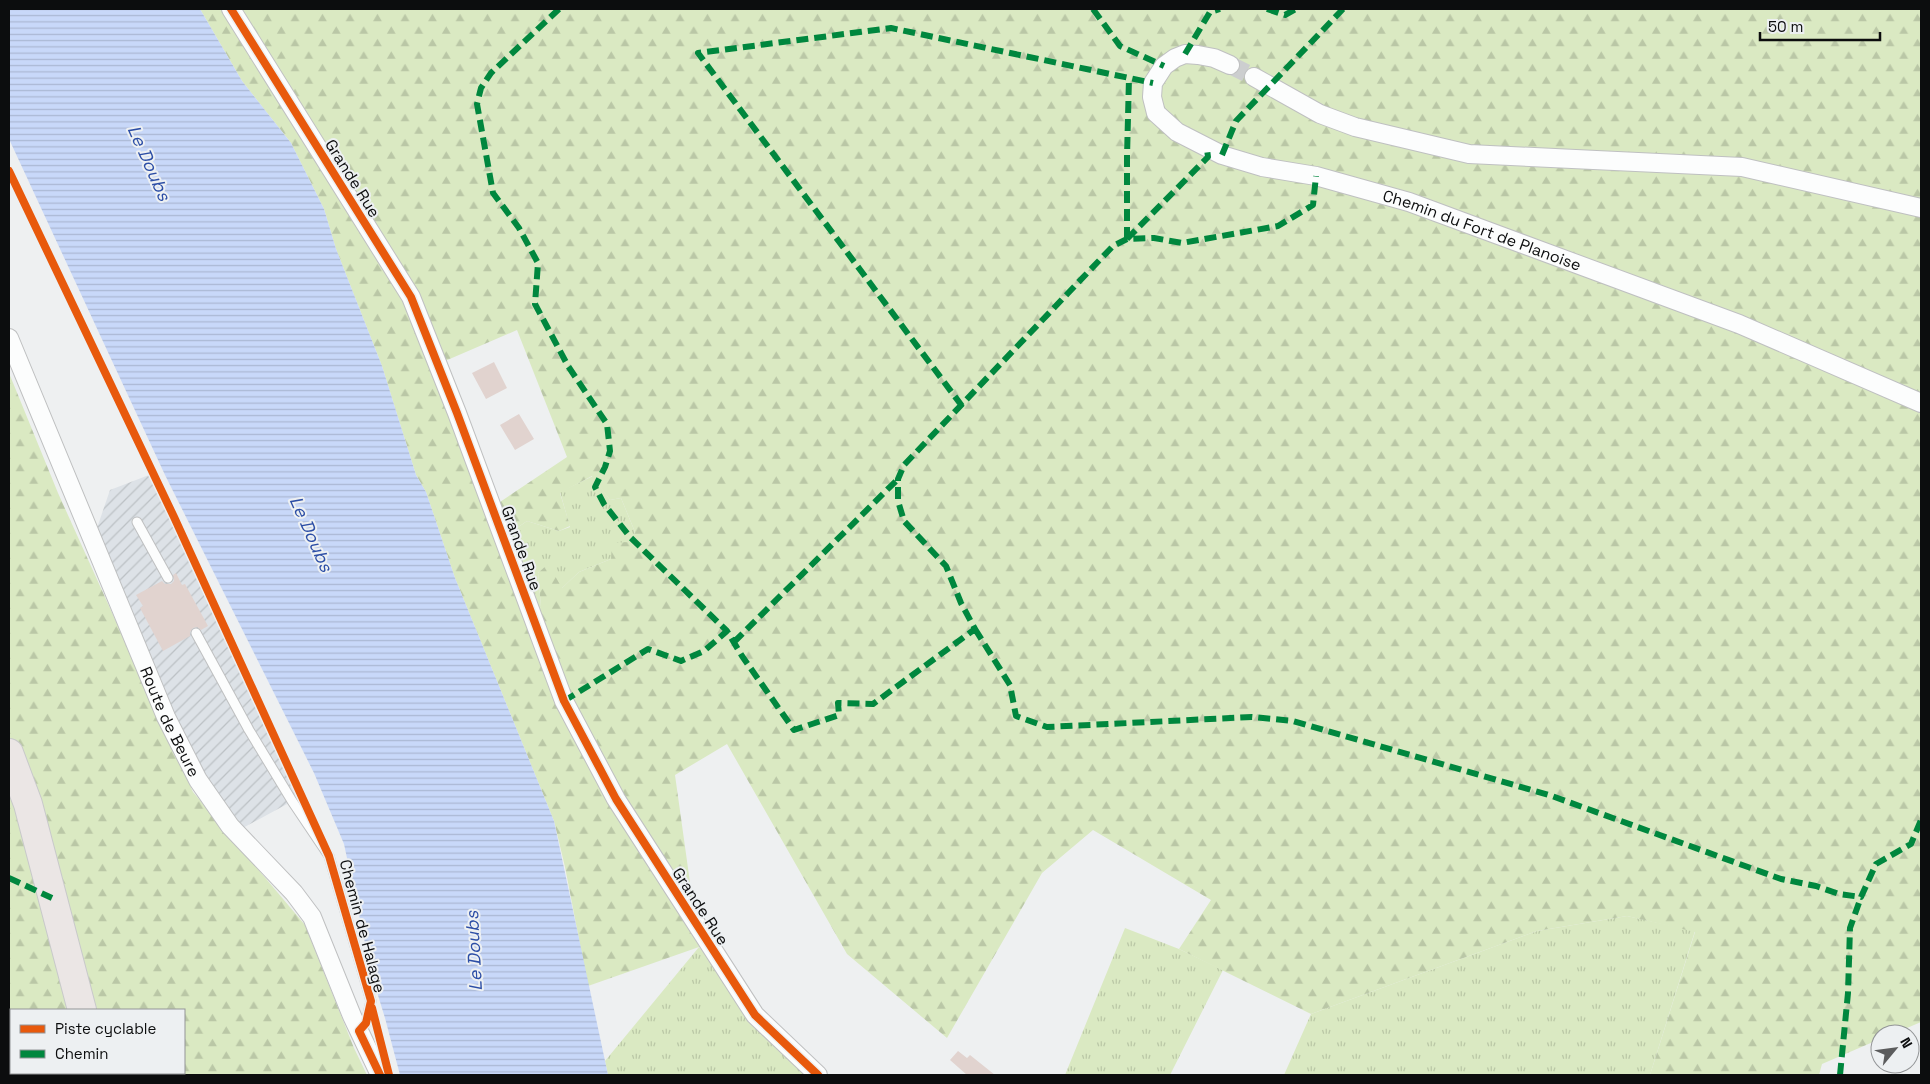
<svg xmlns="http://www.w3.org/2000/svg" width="1930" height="1084" font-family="'Space Grotesk',sans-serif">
	<defs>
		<pattern id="industrial-furrows" width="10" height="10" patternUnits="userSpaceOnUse" patternTransform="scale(1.25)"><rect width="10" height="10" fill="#dde2e7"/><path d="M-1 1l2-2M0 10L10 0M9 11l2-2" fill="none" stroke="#bcc1c5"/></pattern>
		<pattern id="grass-tufts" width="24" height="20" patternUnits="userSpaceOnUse" patternTransform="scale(1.25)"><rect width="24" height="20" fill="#dae9c2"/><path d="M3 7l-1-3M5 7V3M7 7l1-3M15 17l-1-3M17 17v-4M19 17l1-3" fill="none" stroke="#bac7a6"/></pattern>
		<pattern id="forest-firs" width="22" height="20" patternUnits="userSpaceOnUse" patternTransform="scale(1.25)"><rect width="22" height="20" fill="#dae9c2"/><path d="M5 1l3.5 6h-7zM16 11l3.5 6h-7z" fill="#bac7a6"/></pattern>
		<pattern id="water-rules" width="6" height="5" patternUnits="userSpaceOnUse" patternTransform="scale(1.25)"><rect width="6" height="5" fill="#c8d8f9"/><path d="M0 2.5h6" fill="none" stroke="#abb8d4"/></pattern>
	</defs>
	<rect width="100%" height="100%" fill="#eef0f1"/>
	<path fill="url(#industrial-furrows)" d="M149,475L300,797L241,829L193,762L97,528L110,490Z"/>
	<path fill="url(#grass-tufts)" d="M593,476L610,500L621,498L635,532L629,542L611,559L579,572L561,589L548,565L538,573L541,607L534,609L507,535L527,521L559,531L570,527L560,492Z
		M1627,916L1695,931L1650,1075H1284L1311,1014L1537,931Z
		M1125,928L1179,949L1223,970L1170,1075H1065Z
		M699,947L812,1075H608L605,1061Z"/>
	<path fill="url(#forest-firs)" fill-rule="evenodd" d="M200,9H1921V1022L1893,1034H1880V1039L1822,1064L1819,1075H1650L1695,932L1627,916L1537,931L1311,1014L1179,949L1211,900L1093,830L1042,873L947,1038L847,954L727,744L675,775L699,947L588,986L565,867L554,821L455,578L426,492L416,475L382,366L336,249L324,209L291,143L242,81ZM517,330L567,457L497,504L445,361ZM592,476L610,500L621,498L635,532L629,542L612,543L611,559L579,572L562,588L548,564L538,573L541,607L534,609L507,535L527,521L559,531L570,526L560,493Z
		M9,373L58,493L193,792L305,925L354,1048L367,1075H9ZM11,1010H184V1073H11Z"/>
	<path fill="url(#water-rules)" d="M9,9H200L242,81L291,143L324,209L336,249L382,366L416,475L426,492L455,578L554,821L608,1075H400L385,1018L372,976L344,844L314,773L165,475L9,139Z"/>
	<path fill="#e1d3cf" d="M494,362L507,388L486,399L472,373Z
		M519,414L534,439L515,450L500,425Z
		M176,573L182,585L185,584L208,626L201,630L197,627L193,628L190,632V636L163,651L140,608L143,606L136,595L162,581L165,584H171L174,581L173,575Z
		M958,1051L967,1058L970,1055L995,1075H967L950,1060Z"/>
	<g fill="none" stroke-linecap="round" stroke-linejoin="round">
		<path stroke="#cccecf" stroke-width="18" stroke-dasharray="18 9" stroke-linecap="butt" d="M1230,65L1254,77"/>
		<g stroke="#bfc0c1" stroke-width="11">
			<path id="service" d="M137,522L168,578
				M196,633L249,730L292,801L329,856L371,1001L366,1023L359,1031"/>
		</g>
		<g stroke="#bfc0c1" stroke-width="20">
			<g id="minor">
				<path d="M231,9L411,297L457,413L564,701L616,799L755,1015L818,1075"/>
				<path id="s1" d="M1230,65L1214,58L1198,55L1185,54L1175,58L1164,66L1153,83L1152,97L1156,113L1177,132L1222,155L1262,167L1316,176L1409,202L1739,324L1921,403"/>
				<path d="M1254,77L1320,114L1355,127L1469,154L1742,167L1921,208"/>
				<path id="s2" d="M9,338L166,717L198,780L230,826L294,893L312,917L352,1016L380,1075"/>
			</g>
		</g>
		<g stroke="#c8c9ca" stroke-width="30">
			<path id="primary" d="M9,753L28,804L82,1010
				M95,1073L96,1075"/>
		</g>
		<use href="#service" stroke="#fcfdfd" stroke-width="9"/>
		<use href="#minor" stroke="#fcfdfd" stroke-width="18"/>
		<use href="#primary" stroke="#ebe6e5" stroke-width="28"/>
		<path stroke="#00873e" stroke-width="6" stroke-dasharray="12 6" stroke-linecap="butt" d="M559,9L491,73L481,88L477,104L493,193L519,228L538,263L535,304L568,366L607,424L610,451L605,467L595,487L604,504L630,537L727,631
			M1093,9L1120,46L1164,66
			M1267,9L1285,15L1296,9
			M1920,9H1921
			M1185,54L1210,12L1220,9
			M1222,155L1236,121L1343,9
			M1127,239V157L1129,78
			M1127,239L1208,157L1207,149
			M962,406L698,53L891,28L1153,83
			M975,629L1010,685L1016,716L1047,727L1252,717L1293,721L1552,796L1781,879L1816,886L1839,894L1861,897L1876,864L1911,844L1921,820
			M734,642L898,479
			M564,701L648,649L681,661L704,651L727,631L742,656L794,730L839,715L838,703L873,704L975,629L961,603L946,566L904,521L898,501V479L904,465L1113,246L1127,239L1154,238L1182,243L1278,226L1313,205L1316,176
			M9,878L52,898
			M1840,1075L1848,993L1850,928L1861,897"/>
		<g stroke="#edf0f2" stroke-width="11">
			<path id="cycleway" d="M231,9L411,297L457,413L564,701L616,799L755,1015L818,1075
				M9,171L174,517L329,856L371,1001L366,1023L359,1031L380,1075
				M372,1008L389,1075"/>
		</g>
		<use href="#cycleway" stroke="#e8590c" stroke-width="8"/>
	</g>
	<g text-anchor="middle" stroke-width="4" stroke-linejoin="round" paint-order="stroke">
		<g font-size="16" fill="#0c0d0e" stroke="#edf0f2">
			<text transform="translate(353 178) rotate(58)" y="6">Grande Rue</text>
			<text dy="6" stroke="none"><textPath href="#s1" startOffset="472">Chemin du Fort de Planoise</textPath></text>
			<text transform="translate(522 548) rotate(70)" y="6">Grande Rue</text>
			<text dy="6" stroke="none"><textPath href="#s2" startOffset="416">Route de Beure</textPath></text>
			<text transform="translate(701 906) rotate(57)" y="6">Grande Rue</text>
			<text transform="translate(363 926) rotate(75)" y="6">Chemin de Halage</text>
		</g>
		<g font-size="18" font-style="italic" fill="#2c4ea6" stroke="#edf0f2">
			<text transform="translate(149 163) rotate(66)" y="6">Le Doubs</text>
			<text transform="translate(311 534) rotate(66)" y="6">Le Doubs</text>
			<text transform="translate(474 951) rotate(-93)" y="6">Le Doubs</text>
		</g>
	</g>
	<rect width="1930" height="1084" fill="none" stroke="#0c0d0e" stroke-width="20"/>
	<rect x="10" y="1009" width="175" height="65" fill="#edf0f2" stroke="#939597"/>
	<rect x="20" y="1025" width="25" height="8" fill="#e8590c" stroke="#939597"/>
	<text x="55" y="1034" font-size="15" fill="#0c0d0e">Piste cyclable</text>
	<rect x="20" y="1050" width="25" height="8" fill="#00873e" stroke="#939597"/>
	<text x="55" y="1059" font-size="15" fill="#0c0d0e">Chemin</text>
	<g transform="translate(1895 1049) rotate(61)"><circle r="24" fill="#edf0f2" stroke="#939597"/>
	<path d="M0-4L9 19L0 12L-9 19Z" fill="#5b5c5d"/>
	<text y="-8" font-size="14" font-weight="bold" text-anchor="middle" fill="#0c0d0e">N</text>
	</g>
	<path d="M1760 32v8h120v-8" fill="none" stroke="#0c0d0e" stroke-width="2.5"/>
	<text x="1768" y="32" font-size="15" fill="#0c0d0e" stroke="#edf0f2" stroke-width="4" paint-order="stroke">50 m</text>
</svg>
